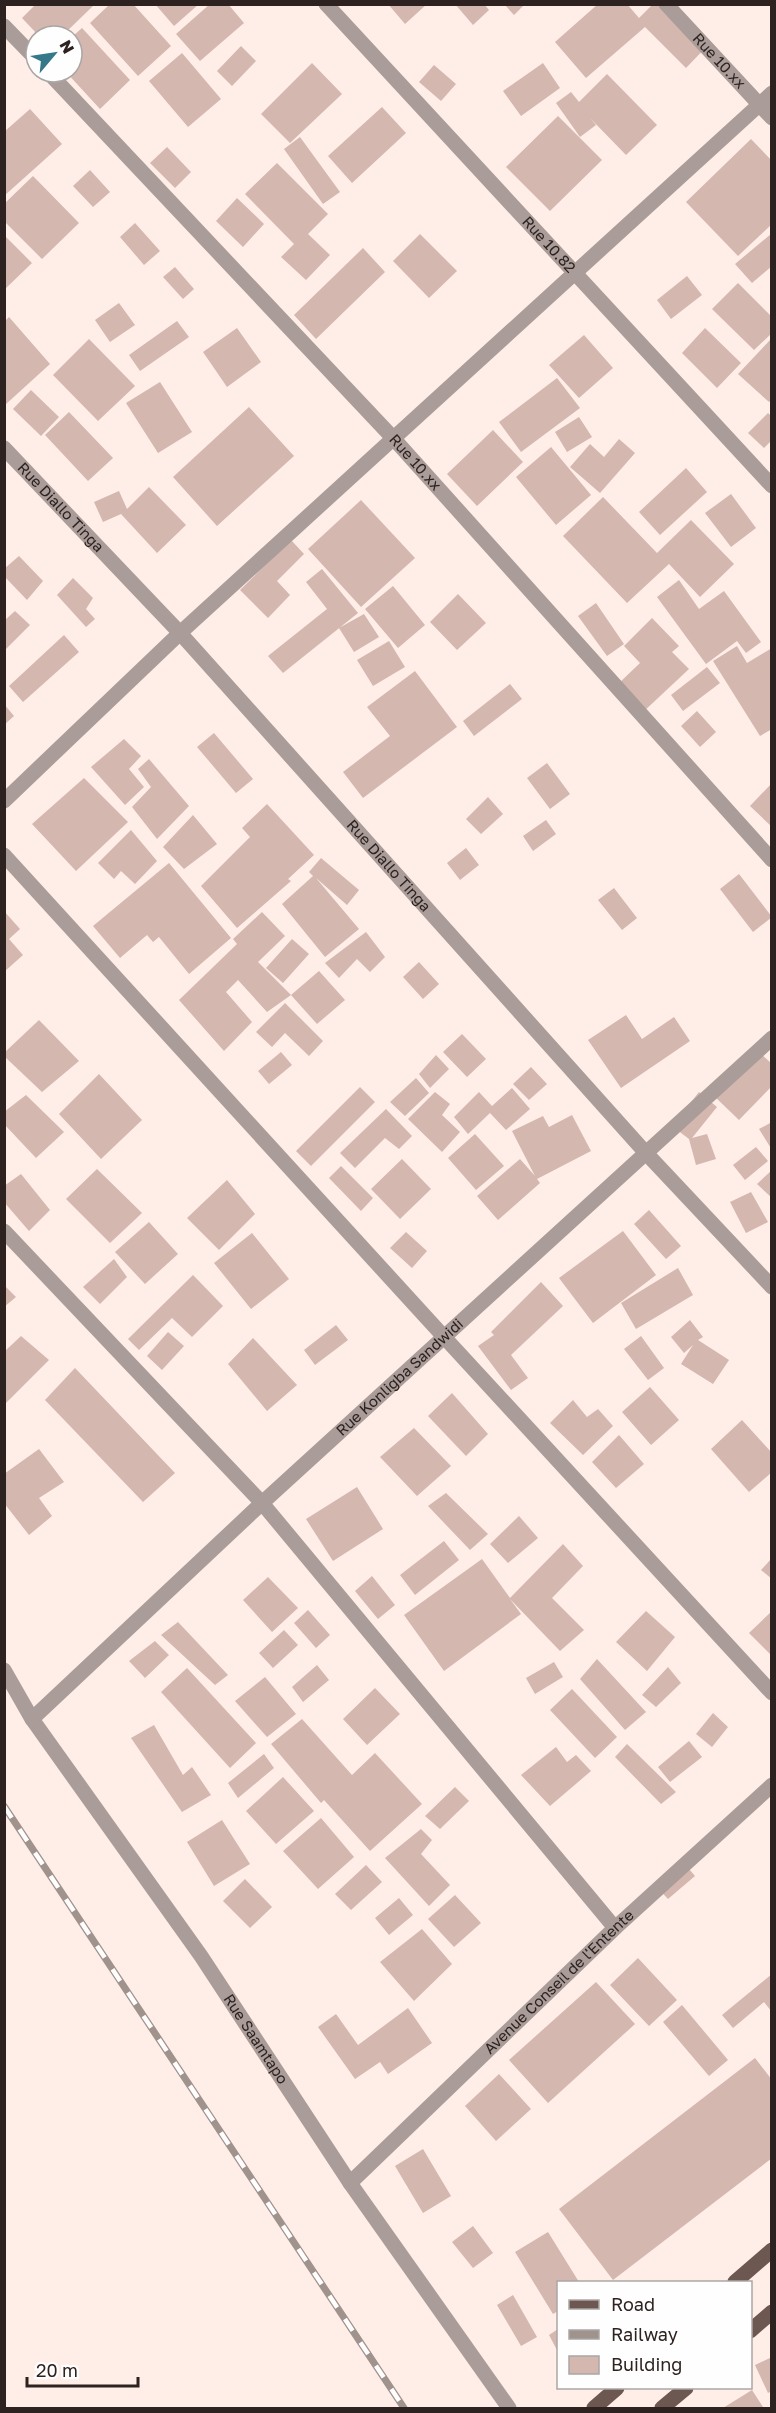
<svg xmlns="http://www.w3.org/2000/svg" width="776" height="2413" font-family="'Golos Text',sans-serif">
	<rect width="100%" height="100%" fill="#ffede7"/>
	<path fill="#d4b7af" d="M36,4H95L62,36H39L22,18Z
		M110,4H133L171,46L138,76L90,23Z
		M155,4H199L174,26Z
		M210,4H228L244,23L200,61L176,34Z
		M388,4H427L405,24Z
		M455,4H484L489,10L473,25Z
		M504,4H525L514,15Z
		M598,4H627L639,18L653,4H673L711,42L686,68L645,27L586,78L555,42Z
		M82,28L130,80L100,109L66,72H72V37Z
		M241,46L256,61L232,86L217,71Z
		M182,53L221,99L188,127L149,81Z
		M312,63L342,94L290,143L261,114Z
		M543,63L560,88L521,116L503,91Z
		M434,65L456,84L441,101L419,82Z
		M607,74L657,125L626,155L590,118L596,125L580,137L556,103L571,92L579,102Z
		M382,107L406,133L352,183L328,156Z
		M30,109L62,144L4,196V132Z
		M558,116L602,160L550,211L506,167Z
		M300,137L340,192L323,204L284,149Z
		M751,139L772,161V224L738,256L686,202Z
		M167,147L191,172L175,188L150,163Z
		M277,163L328,214L308,234L330,255L306,280L281,257L294,244L245,194Z
		M90,170L110,192L93,207L73,186Z
		M33,176L79,223L42,259L4,221V204Z
		M237,198L264,224L243,247L216,221Z
		M135,223L160,251L144,265L120,237Z
		M420,234L457,271L429,298L393,261Z
		M771,234L772,266L752,283L735,264Z
		M4,235L32,263L4,290Z
		M363,248L385,272L316,339L294,315Z
		M175,267L194,289L183,299L163,277Z
		M687,276L702,295L671,319L657,300Z
		M738,283L772,317V333L754,350L712,309Z
		M119,303L135,325L110,342L95,320Z
		M9,317L50,364L5,405V321Z
		M177,321L189,337L140,371L129,355Z
		M237,328L261,362L227,387L203,352Z
		M705,328L741,363L717,388L682,353Z
		M584,335L613,368L579,398L549,365Z
		M772,338V399L769,402L738,374Z
		M89,339L135,386L98,421L53,375Z
		M557,378L580,408L521,452L499,422Z
		M160,382L192,432L158,453L126,403Z
		M31,390L59,417L41,436L13,409Z
		M249,407L294,456L217,526L173,477Z
		M69,412L113,458L88,481L45,435Z
		M768,413L772,417V440L764,448L748,433Z
		M579,417L592,437L567,452L555,432Z
		M493,430L523,462L477,506L447,474Z
		M619,439L635,453L600,493L570,467L590,444L604,457Z
		M551,447L591,495L556,525L516,477Z
		M686,468L707,492L660,535L639,512Z
		M149,487L186,525L157,553L121,514L103,522L94,502L119,491L127,509Z
		M731,494L756,528L731,547L705,513Z
		M603,497L657,553L691,520L734,564L700,597L669,564L627,603L563,536Z
		M361,500L415,558L361,607L308,549Z
		M291,540L304,554L277,581L290,595L268,618L240,590Z
		M19,556L43,581L27,600L4,576V569Z
		M322,569L358,613L283,673L268,656L327,609L306,582Z
		M73,578L93,598L86,609L95,619L86,627L57,595Z
		M679,580L699,609L724,591L761,642L746,653L737,641L706,664L657,597Z
		M393,586L425,625L398,648L365,609Z
		M458,594L486,623L457,650L430,622Z
		M596,603L624,644L607,656L578,616Z
		M15,611L30,625L4,651V621Z
		M364,614L379,637L354,652L339,628Z
		M652,618L679,646L672,652L689,669L642,713L616,686L640,663L624,646Z
		M64,635L79,652L23,702L9,686Z
		M389,641L405,667L373,686L357,660Z
		M737,646L747,663L772,648V729L760,736L713,661Z
		M707,667L720,683L683,711L671,695Z
		M415,671L457,727L363,798L343,772L390,736L367,707Z
		M510,684L522,699L474,736L463,721Z
		M4,704L14,716L4,725Z
		M697,711L716,732L700,747L681,726Z
		M214,733L253,779L236,793L197,747Z
		M124,739L141,756L129,769L144,787L125,805L91,767Z
		M149,759L189,806L157,839L132,807L151,787L138,769Z
		M547,763L570,794L550,809L527,778Z
		M84,778L128,822L76,871L32,824Z
		M772,783V827L750,806Z
		M488,797L503,814L481,834L466,819Z
		M267,804L314,855L288,879L291,881L237,928L201,886L250,837L242,828Z
		M193,815L217,844L184,869L163,847Z
		M546,820L556,834L533,851L523,836Z
		M131,830L157,861L135,884L121,871L114,879L98,863Z
		M466,848L479,865L460,880L447,863Z
		M321,858L359,890L347,905L316,878L359,929L325,957L282,904L313,876L309,872Z
		M169,863L231,938L189,974L159,937L153,942L147,935L120,958L93,926Z
		M739,874L772,917L753,932L720,889Z
		M614,888L637,918L622,930L598,900Z
		M4,911L20,929L9,939L23,955L4,972Z
		M262,912L285,936L258,962L291,995L267,1012L238,980L226,992L252,1022L224,1051L179,1000L237,944L233,939Z
		M366,932L385,957L370,972L357,959L339,978L325,963Z
		M292,939L309,954L283,983L266,968Z
		M419,962L439,984L423,999L403,977Z
		M319,971L345,1000L317,1024L291,995Z
		M285,1003L323,1041L309,1056L285,1033L272,1047L256,1032Z
		M626,1015L642,1039L674,1017L690,1041L621,1088L588,1040Z
		M39,1020L79,1061L42,1092L4,1056V1053Z
		M462,1034L486,1059L467,1077L443,1052Z
		M756,1049L772,1064V1086L739,1120L713,1095Z
		M281,1052L292,1065L269,1084L258,1071Z
		M436,1055L449,1069L430,1088L419,1074Z
		M531,1067L547,1084L529,1100L513,1084Z
		M99,1074L142,1120L101,1159L59,1114Z
		M416,1078L429,1093L405,1116L390,1102Z
		M360,1087L375,1102L311,1166L296,1151Z
		M512,1088L530,1109L506,1130L490,1113L468,1134L454,1117L479,1092L492,1106Z
		M435,1092L450,1104L442,1115L460,1132L442,1152L408,1119Z
		M699,1092L717,1107L692,1138L707,1134L716,1159L696,1165L689,1139L672,1126Z
		M26,1095L64,1132L36,1158L4,1124V1112Z
		M386,1109L412,1136L399,1149L385,1138L355,1168L340,1153Z
		M572,1115L591,1151L537,1179L540,1183L498,1220L477,1196L520,1159L535,1176L512,1131L543,1116L549,1127Z
		M772,1122V1150L759,1129Z
		M475,1134L504,1166L476,1190L448,1158Z
		M756,1147L768,1161L745,1180L733,1165Z
		M402,1159L431,1189L400,1219L371,1189Z
		M341,1166L373,1198L361,1211L329,1178Z
		M97,1169L142,1213L110,1243L66,1199Z
		M772,1170V1198L757,1184Z
		M21,1174L50,1210L29,1231L4,1202V1186Z
		M227,1180L255,1214L219,1250L187,1218Z
		M751,1192L768,1222L746,1233L730,1202Z
		M649,1210L681,1246L666,1259L634,1224Z
		M149,1222L178,1254L145,1284L115,1252Z
		M623,1231L656,1275L593,1323L559,1278Z
		M406,1232L427,1251L412,1268L390,1248Z
		M252,1233L289,1279L251,1309L214,1263Z
		M114,1259L127,1277L100,1304L83,1287Z
		M678,1268L693,1295L636,1329L621,1303Z
		M193,1275L223,1306L192,1337L172,1318L139,1350L128,1339Z
		M541,1282L563,1306L511,1355L528,1378L511,1390L478,1346L494,1335L491,1332Z
		M4,1285L16,1297L4,1307Z
		M690,1320L703,1337L698,1340L729,1360L713,1384L681,1364L693,1345L684,1353L671,1337Z
		M336,1325L348,1340L315,1365L304,1350Z
		M168,1332L184,1346L162,1370L147,1356Z
		M21,1336L49,1360L4,1405V1352Z
		M641,1336L664,1368L648,1380L624,1349Z
		M253,1338L297,1385L267,1411L228,1364Z
		M75,1368L175,1473L143,1502L45,1400Z
		M650,1387L679,1420L651,1445L622,1412Z
		M452,1393L488,1434L466,1456L428,1416Z
		M573,1400L587,1417L598,1409L613,1426L583,1455L550,1423Z
		M742,1420L772,1453V1472L749,1492L711,1449Z
		M414,1428L451,1466L417,1496L380,1457Z
		M619,1435L644,1464L616,1488L592,1462Z
		M39,1449L64,1482L39,1498L52,1516L29,1535L4,1503V1474Z
		M357,1487L383,1529L333,1561L306,1519Z
		M446,1493L488,1534L470,1550L428,1506Z
		M519,1516L538,1538L508,1563L490,1544Z
		M444,1541L459,1560L415,1595L400,1575Z
		M563,1544L583,1566L552,1598L584,1630L560,1651L510,1599L521,1614L444,1671L404,1615L482,1559L510,1598Z
		M772,1558V1579L761,1570Z
		M372,1576L395,1605L378,1619L355,1591Z
		M268,1577L298,1608L272,1632L243,1600Z
		M308,1610L330,1635L316,1648L294,1623Z
		M646,1611L675,1637L647,1671L616,1642Z
		M772,1611V1656L749,1633Z
		M178,1622L228,1675L215,1685L161,1635Z
		M284,1630L298,1645L273,1668L259,1653Z
		M155,1641L169,1655L145,1678L129,1661Z
		M597,1659L646,1712L625,1730L580,1679Z
		M554,1662L563,1677L535,1694L526,1678Z
		M317,1665L329,1680L303,1702L292,1687Z
		M668,1667L681,1683L656,1707L642,1695Z
		M187,1668L256,1743L230,1768L161,1692Z
		M265,1677L296,1714L267,1737L235,1701Z
		M375,1688L400,1714L367,1745L343,1719Z
		M572,1689L617,1737L595,1758L550,1710Z
		M713,1713L728,1727L712,1747L696,1734Z
		M302,1719L352,1775L375,1753L422,1804L370,1851L324,1800L321,1803L271,1744Z
		M154,1725L183,1775L192,1767L211,1795L182,1812L131,1738Z
		M689,1741L702,1757L670,1782L658,1767Z
		M627,1744L676,1792L661,1804L615,1757Z
		M556,1747L567,1762L576,1755L591,1771L550,1806L521,1775Z
		M264,1754L274,1768L238,1798L228,1783Z
		M283,1777L314,1811L276,1844L246,1811Z
		M455,1787L469,1801L440,1829L425,1816Z
		M321,1818L354,1857L318,1889L283,1851Z
		M222,1820L250,1864L214,1886L187,1842Z
		M421,1829L432,1840L421,1854L450,1885L429,1906L385,1858Z
		M682,1861L695,1876L668,1899L656,1886Z
		M366,1865L382,1882L351,1910L335,1894Z
		M245,1879L272,1907L250,1928L223,1901Z
		M455,1895L481,1923L454,1947L428,1919Z
		M399,1898L413,1915L389,1935L375,1918Z
		M422,1929L452,1964L414,2001L380,1962Z
		M638,1958L677,2000L649,2026L610,1985Z
		M772,1974V2012L764,2002L733,2028L722,2015Z
		M596,1982L635,2024L548,2103L509,2060Z
		M682,2005L728,2060L709,2076L663,2022Z
		M408,2008L432,2043L388,2074L380,2062L355,2079L318,2027L336,2014L358,2045Z
		M755,2058L772,2080V2158L613,2280L559,2209Z
		M499,2074L531,2109L496,2141L465,2106Z
		M423,2149L451,2196L423,2213L395,2166Z
		M473,2226L493,2253L473,2268L452,2242Z
		M548,2232L579,2282H558V2311L553,2314L515,2252Z
		M513,2295L537,2337L521,2346L497,2305Z
		M558,2329V2352L549,2335Z
		M772,2357V2391L768,2393L755,2365Z
		M752,2390L763,2407L723,2408Z"/>
	<g fill="none" stroke-linecap="round" stroke-linejoin="round">
		<g stroke="#a99c99" stroke-width="15">
			<path id="s1" d="M326,4L772,486"/>
			<path id="s2" d="M666,4L772,118"/>
			<path d="M4,26L36,59"/>
			<path id="s3" d="M48,72L394,439L772,860"/>
			<path id="s4" d="M4,448L180,633L645,1152L772,1287"/>
			<path d="M4,801L180,633L772,93"/>
			<path d="M4,855L445,1338L772,1693"/>
			<path d="M4,1231L262,1503L615,1928"/>
			<path id="s5" d="M4,1670L32,1719L201,1956L350,2183L509,2408"/>
			<path id="s6" d="M32,1719L262,1503L772,1038"/>
			<path id="s7" d="M350,2183L615,1928L772,1785"/>
		</g>
		<path stroke="#6d5751" stroke-width="15" d="M735,2282L772,2250
			M750,2331L772,2312
			M594,2408L617,2388
			M662,2408L686,2388"/>
		<g stroke="#a0928d" stroke-width="7">
			<path id="rail" d="M4,1806L404,2408"/>
		</g>
		<use href="#rail" stroke="#fefefe" stroke-width="4.5" stroke-dasharray="14" stroke-linecap="butt"/>
	</g>
	<g text-anchor="middle" stroke-width="4.5" stroke-linejoin="round" paint-order="stroke">
		<g font-size="15" fill="#2d221f" stroke="#fefefe">
			<text dy="5" stroke="none"><textPath href="#s2" startOffset="78">Rue 10.xx</textPath></text>
			<text dy="5" stroke="none"><textPath href="#s1" startOffset="328">Rue 10.82</textPath></text>
			<text dy="5" stroke="none"><textPath href="#s3" startOffset="536">Rue 10.xx</textPath></text>
			<text dy="5" stroke="none"><textPath href="#s4" startOffset="82">Rue Diallo Tinga</textPath></text>
			<text dy="5" stroke="none"><textPath href="#s4" startOffset="568">Rue Diallo Tinga</textPath></text>
			<text dy="5" stroke="none"><textPath href="#s6" startOffset="502">Rue Konligba Sandwidi</textPath></text>
			<text dy="5" stroke="none"><textPath href="#s7" startOffset="290">Avenue Conseil de l'Entente</textPath></text>
			<text dy="5" stroke="none"><textPath href="#s5" startOffset="447">Rue Saamtapo</textPath></text>
		</g>
	</g>
	<rect width="776" height="2413" fill="none" stroke="#2d221f" stroke-width="12"/>
	<rect x="557" y="2281" width="195" height="108" fill="#fefefe" stroke="#aaa6a5" stroke-width="1.5"/>
	<rect x="569" y="2300" width="30" height="9" fill="#6d5751" stroke="#aaa6a5" stroke-width="1.5"/>
	<text x="611" y="2311" font-size="18" fill="#2d221f">Road</text>
	<rect x="569" y="2330" width="30" height="9" fill="#a0928d" stroke="#aaa6a5" stroke-width="1.5"/>
	<text x="611" y="2341" font-size="18" fill="#2d221f">Railway</text>
	<rect x="569" y="2356" width="30" height="18" fill="#d4b7af" stroke="#aaa6a5" stroke-width="1.5"/>
	<text x="611" y="2371" font-size="18" fill="#2d221f">Building</text>
	<g transform="translate(54 54) rotate(61)"><circle r="28" fill="#fefefe" stroke="#aaa6a5" stroke-width="1.5"/>
	<path d="M0-4.5L10 22L0 15L-10 22Z" fill="#357889"/>
	<text y="-9" font-size="16" font-weight="bold" text-anchor="middle" fill="#2d221f">N</text>
	</g>
	<path d="M27 2377v9h111v-9" fill="none" stroke="#2d221f" stroke-width="3"/>
	<text x="36" y="2377" font-size="18" fill="#2d221f" stroke="#fefefe" stroke-width="4.5" paint-order="stroke">20 m</text>
</svg>
